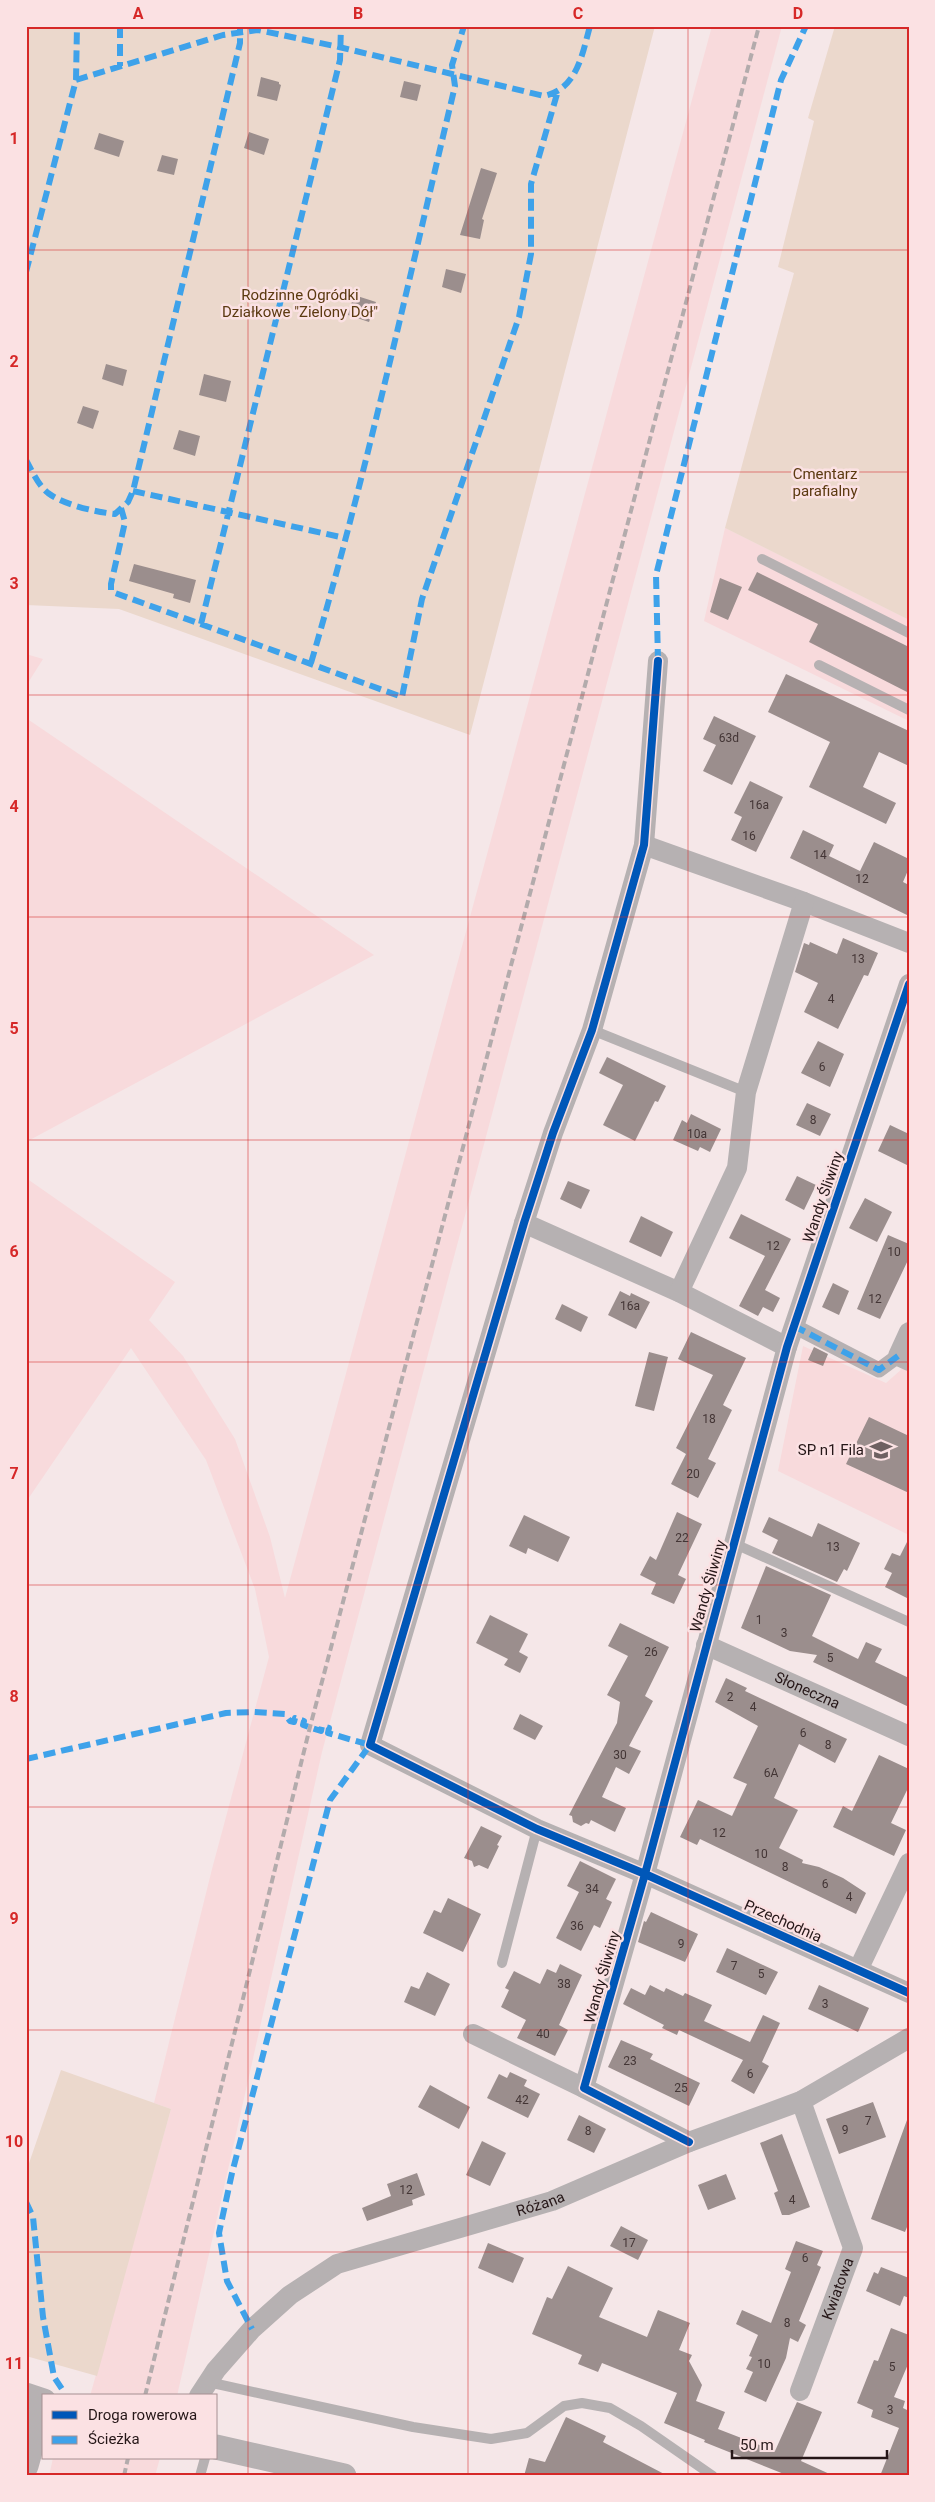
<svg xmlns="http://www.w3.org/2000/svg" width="935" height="2502" font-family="Roboto,sans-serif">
	<rect width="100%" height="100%" fill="#f5e7e8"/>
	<path fill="#f8dadc" d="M712,26H782L322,1752L177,2396H90L171,2109L154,2103L212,1869L269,1657L255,1589L206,1460L131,1348L26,1502V1178L175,1282L149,1320L183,1356L235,1439L270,1537L285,1598Z
		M725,528L909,620V721L704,621Z
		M26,654L43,659L26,686Z
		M26,718L374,955L26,1142Z
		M803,1346L886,1383L903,1368L909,1371V1535L778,1471Z
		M53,2458H160L155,2476H49Z"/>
	<path fill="#ebd8cc" d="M26,26H655L470,735L119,609L26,605Z
		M835,26H909V620L725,528L794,273L778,267L814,121L808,118Z
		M61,2070L171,2109L97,2376L26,2356V2172Z"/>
	<path fill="#9b8e8d" d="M261,77L279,82V84L281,85L277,101L257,96Z
		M404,81L421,85L417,101L400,97Z
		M249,132L269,139L264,155L244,148Z
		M99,133L124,141L119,157L94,149Z
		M162,155L178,159L174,175L157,171Z
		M481,168L497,173L482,219L484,220L480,239L460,235Z
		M446,269L466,274L461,293L442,287Z
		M354,295L376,302L369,322L348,315Z
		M106,364L127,370L123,386L102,379Z
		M204,374L231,381L226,402L199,395Z
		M83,406L99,411L93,429L77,423Z
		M179,430L200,436L195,456L173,449Z
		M134,564L196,580L190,603L173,598L174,594L129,581Z
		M757,572L909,647V693L809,642L818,624L748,590Z
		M720,578L742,587L728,620L710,612Z
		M786,674L909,731V766L879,752L863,787L896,803L886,824L809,787L830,742L768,712Z
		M714,716L756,736L732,785L703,771L716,745L703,739Z
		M750,781L783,797L756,852L731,840L742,817L734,813Z
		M803,830L834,845L829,856L860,871L874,842L909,859V868L903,882L909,885V916L790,858Z
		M843,938L878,953L868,976L864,975L838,1029L804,1012L818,983L795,972L804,943L809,945L810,942L837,954Z
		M818,1041L844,1054L830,1087L801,1073Z
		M607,1057L666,1086L658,1102L655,1101L635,1141L603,1125L623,1085L599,1073Z
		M807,1103L831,1114L820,1136L796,1125Z
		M691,1114L721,1129L710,1152L700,1147L698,1151L673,1140L682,1120L687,1123Z
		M890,1125L909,1134V1166L878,1151Z
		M797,1176L816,1185L804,1210L785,1200Z
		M568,1181L590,1190L581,1209L560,1199Z
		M865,1198L892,1212L877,1242L849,1228Z
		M741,1214L791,1239L765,1290L780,1298L773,1312L763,1307L758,1316L739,1306L765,1256L729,1238Z
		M641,1216L673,1232L661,1257L629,1242Z
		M888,1235L909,1244V1258L880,1319L857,1309Z
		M833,1283L849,1291L839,1315L822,1307Z
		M620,1291L630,1296L631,1293L650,1302L636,1329L608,1315Z
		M562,1304L588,1317L581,1332L555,1319Z
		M691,1332L746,1358L723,1405L732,1410L708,1459L716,1463L698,1498L671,1484L686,1454L676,1448L713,1375L678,1359Z
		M814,1347L828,1354L823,1366L808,1360Z
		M649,1352L668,1357L654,1411L635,1406Z
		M869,1417L909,1436V1493L846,1464Z
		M677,1512L702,1524L678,1575L686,1579L674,1604L651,1594L656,1583L640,1575L650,1556L656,1560Z
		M524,1515L570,1537L558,1562L528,1548L526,1554L509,1546Z
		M769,1517L812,1537L818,1523L860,1543L847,1571L844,1569L837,1582L772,1553L778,1540L762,1532Z
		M909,1538V1599L885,1587L892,1573L884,1569L892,1553L900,1556Z
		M766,1566L831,1595L812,1636L858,1659L866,1642L882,1649L875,1662L909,1678V1707L813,1662L817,1655L790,1651L741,1628Z
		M490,1615L528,1634L519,1652L528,1657L520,1673L504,1665L508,1659L476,1643Z
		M620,1623L669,1647L645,1696L653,1701L629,1746L641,1751L629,1774L616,1767L602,1797L626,1808L615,1832L591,1820L589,1824L586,1823L581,1826L573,1822L572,1816L569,1815L617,1723L620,1702L607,1695L628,1656L608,1646Z
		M726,1678L747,1688L745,1691L847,1739L835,1763L799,1744L774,1798L798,1810L779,1848L803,1860L802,1863L819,1867L843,1878L866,1893L856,1914L700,1839L697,1845L680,1837L698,1800L732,1816L747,1784L733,1778L758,1726L715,1702Z
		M520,1714L543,1726L535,1740L513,1729Z
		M879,1755L909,1769V1786L891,1823L906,1830L894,1856L833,1827L843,1806L852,1811Z
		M481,1826L502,1836L497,1845L499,1846L488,1869L479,1865L474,1867L472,1861L464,1858Z
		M580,1861L616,1879L606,1899L612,1902L600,1928L594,1925L581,1951L556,1938L579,1892L567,1886Z
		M448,1898L481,1914L463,1952L423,1933L434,1910L441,1913Z
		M651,1912L698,1934L685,1962L638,1942L644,1921L646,1922Z
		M727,1948L778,1972L766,1995L716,1972Z
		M560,1964L582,1975L559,2025L568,2030L555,2056L517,2038L526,2020L501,2007L509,1990L505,1988L514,1971L540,1984L547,1969L556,1973Z
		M427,1972L450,1984L435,2016L404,2002L411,1986L419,1989Z
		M650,1985L664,1992L666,1988L683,1996L685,1993L712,2005L704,2021L750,2042L763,2015L780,2023L762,2062L769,2066L754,2094L731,2081L743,2060L679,2030L677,2035L662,2028L664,2025L623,2004L631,1988L645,1995Z
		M819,1985L869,2008L858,2032L808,2009Z
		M621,2040L653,2054L650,2059L700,2083L689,2106L608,2067Z
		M510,2072L527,2080L524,2086L540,2094L528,2118L487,2098L499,2074L507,2078Z
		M430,2085L470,2107L459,2129L418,2107Z
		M873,2102L886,2137L839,2154L826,2119Z
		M579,2115L606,2129L594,2153L567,2140Z
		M907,2120L909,2121V2222L905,2232L871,2219Z
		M782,2134L810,2207L789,2215H782L774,2193L778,2191L760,2143Z
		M482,2141L506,2153L490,2186L466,2175Z
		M417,2173L425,2195L412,2200L413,2205L367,2221L362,2208L391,2196L387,2184Z
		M726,2174L736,2199L708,2210L698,2185Z
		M621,2226L648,2240L638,2260L610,2246Z
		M796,2241L823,2251L817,2265L821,2267L799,2321L806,2325L798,2342L790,2338L786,2358L766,2402L744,2392L753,2372L746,2369L752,2357L749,2356L758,2335L736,2324L742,2310L771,2323L791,2272L785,2269Z
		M488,2243L524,2258L513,2283L478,2268Z
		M568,2266L613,2288L599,2317L647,2337L658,2310L690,2323L679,2350L692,2355L689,2361L702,2385L696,2401L725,2412L718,2429L775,2451L797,2402L822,2412L801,2461L834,2476H789L704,2442L705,2440L664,2423L677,2393L602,2363L598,2372L578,2364L582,2355L532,2334L547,2297L552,2299Z
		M881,2267L909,2278V2298L904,2296L900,2306L866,2291L874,2272L878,2274Z
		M891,2328L909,2335V2362L894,2397L905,2401L903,2408L907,2410L909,2407V2476H880L899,2428L871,2417L873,2410L857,2403L874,2360L878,2361Z
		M566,2417L606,2436L603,2442L668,2476H524L529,2458L545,2462Z"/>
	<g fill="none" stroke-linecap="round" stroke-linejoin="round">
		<path stroke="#b6b1b2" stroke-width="10" d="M762,559L909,633
			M819,665L909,710
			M592,1030L746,1092
			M735,1544L909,1622
			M502,1963L537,1829
			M208,2382L413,2427L491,2439L527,2433L564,2406L582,2403L610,2408L641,2426L713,2476
			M200,2476L205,2458"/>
		<path stroke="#b6b1b2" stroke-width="15" d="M794,1326L879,1370L898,1356"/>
		<g stroke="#b6b1b2" stroke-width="20">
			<path d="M658,661L644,845L592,1030L553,1133L524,1223L370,1745L537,1829L645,1874L909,1993"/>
			<path d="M644,845L804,902L909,943"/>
			<path d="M524,1223L679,1292L787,1347"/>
			<path d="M679,1292L737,1168L746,1092L804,902"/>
			<path d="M909,1332L898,1356L909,1361"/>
			<path id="s1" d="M706,1645L909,1736"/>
			<path d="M858,1970L909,1863"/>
			<path d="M473,2034L584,2088"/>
			<path d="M689,2142L584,2088L645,1874L787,1347L909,984"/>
			<path id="s2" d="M800,2391L853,2248L801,2101"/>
			<path id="s3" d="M199,2396L216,2370L252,2329L290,2295L337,2264L552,2201L689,2142L801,2101L909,2038"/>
		</g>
		<path stroke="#b6b1b2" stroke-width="25" d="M26,2395L44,2401L26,2466
			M216,2447L344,2476"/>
		<path stroke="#b3abac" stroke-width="4" stroke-dasharray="8 4" stroke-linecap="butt" d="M145,2396L310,1727L759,26
			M124,2476L128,2458"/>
		<path stroke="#3ea2ea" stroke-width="6" stroke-dasharray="12 6" stroke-linecap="butt" d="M120,26V66
			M76,80L223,35L258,30L339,47L544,96C577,89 582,55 590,26
			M26,272L76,80L77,26
			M26,460C32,471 38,485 48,493C64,505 96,512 115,514L128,502L133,491L240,43V26
			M133,491L345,538
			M121,508L125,522L111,584V590L115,593L402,697L422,599L519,317L531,254V184L557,94
			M201,624L340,60L341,26
			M658,661L656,575L781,80L806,26
			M311,663C367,472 409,278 455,86L452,65L464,26
			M794,1326L879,1370L898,1356
			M26,1759L226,1713L254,1712L285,1714L290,1721L294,1722L295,1718L304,1721L303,1725L321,1731L322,1726L329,1728L328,1733L370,1745L330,1800L232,2173L219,2233L227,2281L252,2329
			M26,2202L33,2217L43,2317L54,2377L62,2389"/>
		<g stroke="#fbe1e3" stroke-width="11">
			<path id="cycleway" d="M658,661L644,845L592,1030L553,1133L524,1223L370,1745L537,1829L645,1874L909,1993
				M689,2142L584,2088L645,1874L787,1347L909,984"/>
		</g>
		<use href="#cycleway" stroke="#0057b8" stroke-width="8"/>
	</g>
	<path fill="none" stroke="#d62828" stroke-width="1" stroke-opacity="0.55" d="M248,26V2476M468,26V2476M688,26V2476M26,250H909M26,472H909M26,695H909M26,917H909M26,1140H909M26,1362H909M26,1585H909M26,1807H909M26,2030H909M26,2252H909"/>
	<defs>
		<g id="school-bare" transform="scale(1.725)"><path d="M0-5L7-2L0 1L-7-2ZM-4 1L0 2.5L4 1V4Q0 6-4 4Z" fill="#6e6061" stroke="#fbe1e3" stroke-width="2.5" paint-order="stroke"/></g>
	</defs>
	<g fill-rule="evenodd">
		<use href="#school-bare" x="881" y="1450"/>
	</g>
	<g text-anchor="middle" stroke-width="5" stroke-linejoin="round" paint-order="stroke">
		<g font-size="12" fill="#433535">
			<text x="729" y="742">63d</text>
			<text x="759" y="809">16a</text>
			<text x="749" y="840">16</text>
			<text x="820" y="859">14</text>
			<text x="862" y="883">12</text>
			<text x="858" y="963">13</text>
			<text x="831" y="1003">4</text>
			<text x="822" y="1071">6</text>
			<text x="813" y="1124">8</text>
			<text x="697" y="1138">10a</text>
			<text x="773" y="1250">12</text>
			<text x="894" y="1256">10</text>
			<text x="875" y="1303">12</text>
			<text x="630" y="1310">16a</text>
			<text x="709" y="1423">18</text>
			<text x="693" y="1478">20</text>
			<text x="682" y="1542">22</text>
			<text x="833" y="1551">13</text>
			<text x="759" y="1624">1</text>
			<text x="784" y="1637">3</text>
			<text x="651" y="1656">26</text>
			<text x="830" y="1662">5</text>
			<text x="730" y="1701">2</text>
			<text x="753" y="1711">4</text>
			<text x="803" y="1737">6</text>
			<text x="828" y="1749">8</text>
			<text x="620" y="1759">30</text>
			<text x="771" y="1777">6A</text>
			<text x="719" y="1837">12</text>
			<text x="761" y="1858">10</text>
			<text x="785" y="1871">8</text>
			<text x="825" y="1888">6</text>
			<text x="592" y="1893">34</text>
			<text x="849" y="1901">4</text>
			<text x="577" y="1930">36</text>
			<text x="681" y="1948">9</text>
			<text x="734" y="1970">7</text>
			<text x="761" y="1978">5</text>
			<text x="564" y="1988">38</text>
			<text x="825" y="2008">3</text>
			<text x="543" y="2038">40</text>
			<text x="630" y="2065">23</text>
			<text x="750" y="2078">6</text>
			<text x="681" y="2092">25</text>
			<text x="522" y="2104">42</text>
			<text x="868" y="2125">7</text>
			<text x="845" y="2134">9</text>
			<text x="588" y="2135">8</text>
			<text x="406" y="2194">12</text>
			<text x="792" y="2204">4</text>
			<text x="629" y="2247">17</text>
			<text x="805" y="2262">6</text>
			<text x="787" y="2327">8</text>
			<text x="764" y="2368">10</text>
			<text x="892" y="2371">5</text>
			<text x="890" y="2414">3</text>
		</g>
		<g font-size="15" fill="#5b3910" stroke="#fbe1e3">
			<text x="300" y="300">Rodzinne Ogródki<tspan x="300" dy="17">Działkowe "Zielony Dół"</tspan></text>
			<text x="825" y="479">Cmentarz<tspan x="825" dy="17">parafialny</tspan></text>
		</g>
		<g font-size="15" fill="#261718" stroke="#fbe1e3">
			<text transform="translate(823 1197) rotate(-71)" y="5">Wandy Śliwiny</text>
			<text transform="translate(708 1586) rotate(-74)" y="5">Wandy Śliwiny</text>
			<text dy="5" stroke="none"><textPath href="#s1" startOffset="111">Słoneczna</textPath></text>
			<text transform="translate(783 1921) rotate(24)" y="5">Przechodnia</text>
			<text transform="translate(602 1977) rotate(-74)" y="5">Wandy Śliwiny</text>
			<text dy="5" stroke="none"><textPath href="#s3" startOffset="405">Różana</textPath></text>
			<text dy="5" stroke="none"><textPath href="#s2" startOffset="109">Kwiatowa</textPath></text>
		</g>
		<g font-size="15" fill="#261718" stroke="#fbe1e3" text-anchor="end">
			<text x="864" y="1455">SP n1 Fila</text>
		</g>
	</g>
	<rect width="935" height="2502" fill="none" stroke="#fbe1e3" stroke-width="55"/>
	<rect x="42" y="2394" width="175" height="65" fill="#fbe1e3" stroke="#a69092"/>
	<rect x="52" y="2411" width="25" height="8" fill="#0057b8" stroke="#a69092"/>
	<text x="88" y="2420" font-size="15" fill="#261718">Droga rowerowa</text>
	<rect x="52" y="2436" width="25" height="8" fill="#3ea2ea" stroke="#a69092"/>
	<text x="88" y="2444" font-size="15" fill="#261718">Ścieżka</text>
	<path d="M732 2450v8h155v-8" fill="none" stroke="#261718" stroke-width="2.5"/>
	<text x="740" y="2450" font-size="15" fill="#261718" stroke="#fbe1e3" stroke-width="4" paint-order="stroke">50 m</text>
	<rect x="28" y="28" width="880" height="2446" fill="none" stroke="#d62828" stroke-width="2"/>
	<g font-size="16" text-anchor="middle" font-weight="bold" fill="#d62828">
		<text x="138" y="19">A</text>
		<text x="358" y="19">B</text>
		<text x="578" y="19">C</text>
		<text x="798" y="19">D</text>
		<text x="14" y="144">1</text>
		<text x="14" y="367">2</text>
		<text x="14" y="589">3</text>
		<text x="14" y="812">4</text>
		<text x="14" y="1034">5</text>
		<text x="14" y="1257">6</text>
		<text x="14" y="1479">7</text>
		<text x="14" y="1702">8</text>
		<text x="14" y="1924">9</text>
		<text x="14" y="2147">10</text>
		<text x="14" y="2369">11</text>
	</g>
</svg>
